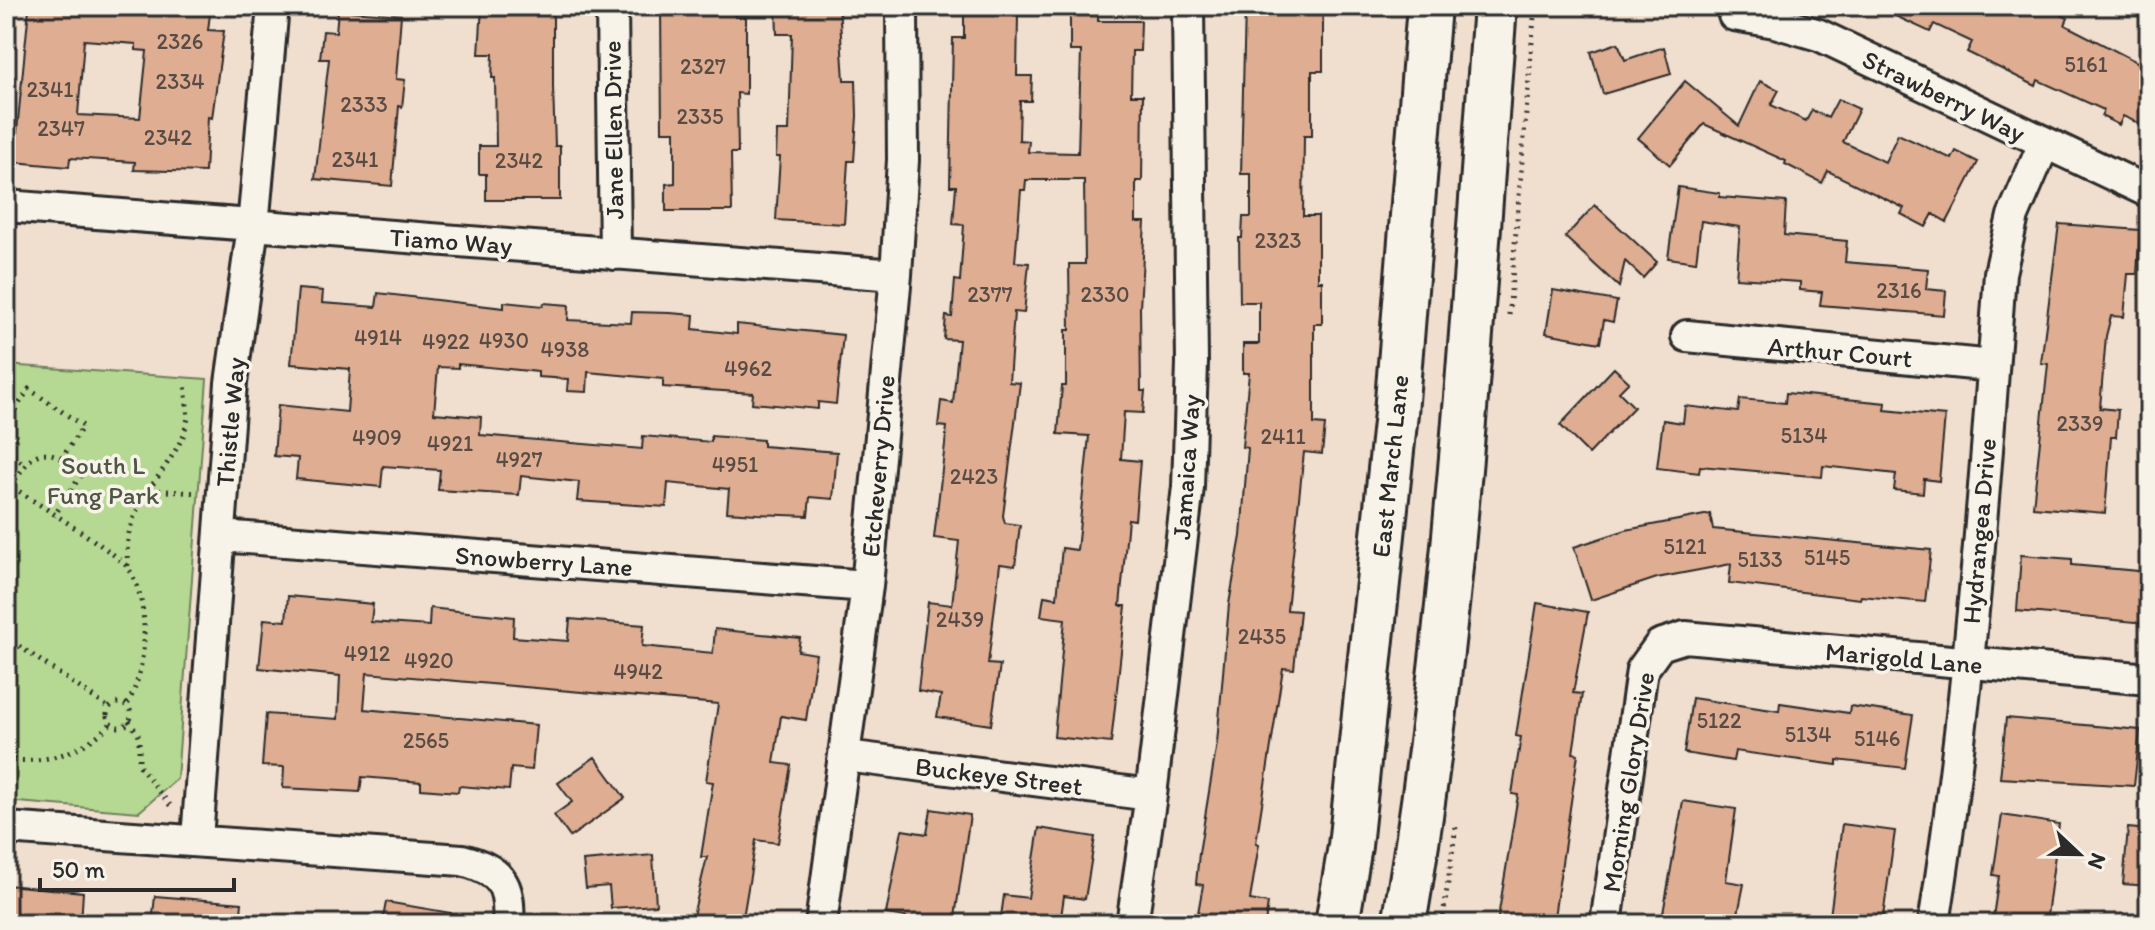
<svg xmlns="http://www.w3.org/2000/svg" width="2155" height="930" font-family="Itim,sans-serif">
	<rect width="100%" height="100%" fill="#f0dece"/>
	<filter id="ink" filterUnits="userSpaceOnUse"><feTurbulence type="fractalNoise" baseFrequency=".0125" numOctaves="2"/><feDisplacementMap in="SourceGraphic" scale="16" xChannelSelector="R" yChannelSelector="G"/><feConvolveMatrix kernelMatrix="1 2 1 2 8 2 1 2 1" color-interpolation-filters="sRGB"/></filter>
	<g filter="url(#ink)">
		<path fill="#b5d892" stroke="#70825e" stroke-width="2" d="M6,365L207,379L177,779L139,812L6,801Z"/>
		<path fill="#dfad92" stroke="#2b2b2b" stroke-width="2" fill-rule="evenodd" d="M33,6H211L208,30L224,31L212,118L208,117L205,172L134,170L135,162L70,158L69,167L14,162L29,8ZM84,40L136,44V50L147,51L140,118L78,115Z
			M482,6H553V87L555,146H560V200H486V174H479V146H496L495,78H492L493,54H479Z
			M661,6H736V17H746V94L737,93L738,153H731L732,211H666V184L675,183V131H662Z
			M776,6H839L844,80H856L857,116L854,161H848L844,224L776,220L780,157H776L777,131H789L792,34H777Z
			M1245,6H1323V71H1312V136H1304L1303,216H1318V281H1322V324H1314V424L1325,425L1322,454L1304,452L1287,610L1300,611L1294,669L1283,668L1256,843L1259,844L1250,900L1268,903L1265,924H1196L1203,885L1196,884L1199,853L1217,743L1229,604L1241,536L1248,448L1242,447L1249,373H1243V344H1259V302H1240L1239,238H1242L1243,217H1251V174H1241Z
			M1874,6H2042L2068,18L2065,25L2149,68V128L2123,116L2119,125L2101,116L2104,110L2038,80L2036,86L1967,52L1972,42L1934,24L1930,32Z
			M1070,8H1098V21H1141L1140,51H1132L1131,95H1143L1142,181H1136V222H1145L1140,308L1141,391H1145L1143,413L1124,412L1121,459L1140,461L1135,520L1128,519L1120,606H1126L1111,743L1054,737L1065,619L1041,616L1044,596L1057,598L1062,548L1077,550L1089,436L1058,434L1062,386H1066V330H1070L1069,264H1085L1084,180H1026L1025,190H1021L1015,262L1029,263L1024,313L1014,312L1009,382L1020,383L1003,516L1005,523L1020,525L1015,566L1000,564L988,664L1000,665L991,725L937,717L941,695L918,691L928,602L952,605L959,541L934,538L947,427L938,426L941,401L953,403L959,340L944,339L946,316L952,317L955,280L960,281L964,225L953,224L956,186H950L953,38H964V14L1018,15L1017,76H1032L1031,101H1020L1019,140L1029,141L1028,152L1078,153L1081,51H1070Z
			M338,10L401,15L396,79L405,80L402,107L399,106L392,186L315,179L329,59H320L323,31L336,32Z
			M1618,43L1625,60L1664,47L1671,74L1603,94L1591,52Z
			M1685,81L1739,126L1760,81L1779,90L1771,105L1806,121L1812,110L1828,118L1838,99L1859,109L1843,142L1885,162L1898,134L1952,159L1956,151L1978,162L1947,222L1933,214L1926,227L1901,214L1904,208L1828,171L1822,183L1785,164L1786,161L1704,124L1670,165L1638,138Z
			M1678,187L1720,193V197L1786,202L1784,235L1847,241L1845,262L1928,269L1926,289L1946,291L1944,315L1820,305L1822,292L1800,290V282L1736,278L1740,227L1701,221L1696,262L1668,258Z
			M1595,205L1657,262L1643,278L1625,261L1619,287L1565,237Z
			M2059,224L2140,230L2137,274H2128L2124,317L2111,316L2106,336L2100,408L2118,410L2116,437H2111L2105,513L2033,507L2048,364L2041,363Z
			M298,289L323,291L322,303L376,307L378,293L504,308V302L543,306L544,303L569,305L568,320L631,323L632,312L670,313L694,315L693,329L737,334V324L843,335L836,404L818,402V409L752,403L753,393L663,387V379L588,372L587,392L567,391L568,379L538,377V372L458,364V368L438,367L434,413L481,417L480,435L642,449L643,436L711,442V436L763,440V446L837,452L833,499L810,497L808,516L757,514L727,512L729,489L668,483L666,507L577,501L579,482L521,476L519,495L438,490L440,470L383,466L381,487L296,479L298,458L274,456L278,405L347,412L350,369L291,364Z
			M1553,290L1617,301L1613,322L1604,320L1600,343L1546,333Z
			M1614,368L1629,382L1619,392L1634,407L1589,454L1560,425Z
			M1786,393L1886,403L1885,410L1945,416L1939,481L1924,479L1923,493L1894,490L1896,474L1823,466L1822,477L1700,466L1699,473L1657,468L1663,420L1683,423L1685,406L1738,412L1740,399L1785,403Z
			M1710,514L1713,529L1931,550L1925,602L1861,596L1860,599L1729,583L1731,564L1657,578L1591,600L1574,547L1626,530Z
			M2021,555L2072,559V565L2149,572L2146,623L2017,611Z
			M288,596L373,604L371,622L429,626L430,608L514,617L513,637L568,641L570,619L644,625L642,646L713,653L715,629L800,638L798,651L816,654L806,720L781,716L774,763L791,765L778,843L756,840L742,924H691L707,857H701L713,782L706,781L718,704L367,673L364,709L536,725L532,770L511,768L509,790L459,786L458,792L421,789V782L362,777L360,792L283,788L284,767L262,766L266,714L338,719L340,676L259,668L264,619L286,621Z
			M1537,603L1588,612L1573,693L1582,694L1573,753L1578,754L1553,924H1497L1518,795L1512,794L1521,737L1516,736Z
			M1692,698L1779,711L1780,703L1849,713L1850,706L1913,715L1905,768L1837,760V765L1735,751L1733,761L1684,753Z
			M2006,718L2140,730L2134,786L2000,778Z
			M595,757L625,798L570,837L554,815L572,802L558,783Z
			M1683,801L1736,809L1726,881L1744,884L1736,924H1687L1662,919Z
			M931,809L970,815L954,924H904L906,917L886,914L902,830L927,834Z
			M2002,815L2059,824L2046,924H1992L1999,876L1993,875Z
			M1842,824L1895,831L1882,924H1829Z
			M1039,828L1095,837L1085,899L1064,896L1060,924H1000L1004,895L1028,898Z
			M2128,828L2149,830V886L2123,884Z
			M653,855L656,905L611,908L609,886L586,888L583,861Z
			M6,885L83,892L81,924H6Z
			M155,896L242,903L240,924H152Z
			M386,902L451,913V924H382Z"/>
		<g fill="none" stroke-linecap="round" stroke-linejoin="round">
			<g stroke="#2b2b2b" stroke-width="36">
				<path id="minor" d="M612,6L615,254
					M1734,15L1775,22L1819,35L2149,192
					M6,206L896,275
					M1687,336L1993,366
					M221,536L867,586
					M846,756L1151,795
					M6,828L462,860C500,870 511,883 508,924
					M197,839L231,383L253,226L273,6
					M821,924L867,586L896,275L903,160L902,6
					M1132,924L1151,795L1188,487L1192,363L1188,6
					M1606,924L1642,670L1660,645L1685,637L2149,679
					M1934,924C1968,709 1985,490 2000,273L2013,216L2044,144"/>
			</g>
			<g stroke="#2b2b2b" stroke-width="48">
				<path id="secondary" d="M1337,924L1350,846L1396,413L1429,6
					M1404,924C1456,621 1472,312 1495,6"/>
			</g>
			<path stroke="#2b2b2b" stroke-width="5" stroke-dasharray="2 6" stroke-linecap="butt" d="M1509,315L1535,6
				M6,423L29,389L83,426L62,458
				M6,452L25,464
				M6,483C27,497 118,553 128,568C152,603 147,671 127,705
				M11,486C37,445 44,445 83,472L54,516
				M151,490L197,493
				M128,566C121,506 161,484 184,434L188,418L185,382
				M6,637L109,708
				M107 715a12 12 0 1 1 24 0a12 12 0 1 1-24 0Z
				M129,721L139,736V765L172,808
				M6,759C44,765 85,752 111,723
				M1442,924L1456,826"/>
			<use href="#minor" stroke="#f7f3e8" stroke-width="30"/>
			<use href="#secondary" stroke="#f7f3e8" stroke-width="42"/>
		</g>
	</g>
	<g text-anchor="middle" stroke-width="7" stroke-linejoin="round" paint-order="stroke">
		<g font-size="22" fill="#584c45">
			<text x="180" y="49">2326</text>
			<text x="2086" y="72">5161</text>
			<text x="703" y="74">2327</text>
			<text x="180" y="89">2334</text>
			<text x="50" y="97">2341</text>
			<text x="364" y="112">2333</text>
			<text x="700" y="124">2335</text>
			<text x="61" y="136">2347</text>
			<text x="168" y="145">2342</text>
			<text x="355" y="167">2341</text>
			<text x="519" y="168">2342</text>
			<text x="1278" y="248">2323</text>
			<text x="1899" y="298">2316</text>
			<text x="990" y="302">2377</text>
			<text x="1105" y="302">2330</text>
			<text x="378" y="345">4914</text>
			<text x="504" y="348">4930</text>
			<text x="446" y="349">4922</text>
			<text x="565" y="357">4938</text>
			<text x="748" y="376">4962</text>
			<text x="2080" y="431">2339</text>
			<text x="1804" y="443">5134</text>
			<text x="1283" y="444">2411</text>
			<text x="377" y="445">4909</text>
			<text x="450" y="451">4921</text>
			<text x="519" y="467">4927</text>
			<text x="735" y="472">4951</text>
			<text x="974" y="484">2423</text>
			<text x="1685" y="554">5121</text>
			<text x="1827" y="565">5145</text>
			<text x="1760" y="567">5133</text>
			<text x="960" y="627">2439</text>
			<text x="1262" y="644">2435</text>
			<text x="367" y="661">4912</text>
			<text x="429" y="668">4920</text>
			<text x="638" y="679">4942</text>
			<text x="1719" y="728">5122</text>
			<text x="1808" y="742">5134</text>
			<text x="1877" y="746">5146</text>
			<text x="426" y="748">2565</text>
		</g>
		<g font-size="26" fill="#2b2b2b" stroke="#f7f3e8">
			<text transform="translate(1944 96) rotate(26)" y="9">Strawberry Way</text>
			<text transform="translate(613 130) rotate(-91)" y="9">Jane Ellen Drive</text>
			<text transform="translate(451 241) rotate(4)" y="9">Tiamo Way</text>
			<text transform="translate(1840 352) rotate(5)" y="9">Arthur Court</text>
			<text transform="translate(230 422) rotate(-85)" y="9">Thistle Way</text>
			<text transform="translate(878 466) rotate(-85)" y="9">Etcheverry Drive</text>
			<text transform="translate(1390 466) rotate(-84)" y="9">East March Lane</text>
			<text transform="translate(1186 467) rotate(-86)" y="9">Jamaica Way</text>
			<text transform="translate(1979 531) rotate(-85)" y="9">Hydrangea Drive</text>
			<text transform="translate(544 561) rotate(4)" y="9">Snowberry Lane</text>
			<text transform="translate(1904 658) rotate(5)" y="9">Marigold Lane</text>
			<text transform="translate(999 776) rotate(7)" y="9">Buckeye Street</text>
			<text transform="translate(1628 782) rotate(-81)" y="9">Morning Glory Drive</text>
		</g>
		<g font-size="26" fill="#4e5645" stroke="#f7f3e8">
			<text x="103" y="474">South L<tspan x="103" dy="30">Fung Park</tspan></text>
		</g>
	</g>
	<rect width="2155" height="930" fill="none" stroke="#f7f3e8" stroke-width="32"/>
	<rect x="16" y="16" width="2123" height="898" fill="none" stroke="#2b2b2b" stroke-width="3" filter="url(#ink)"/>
	<g transform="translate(2079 854) rotate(112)" stroke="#f7f3e8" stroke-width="6" paint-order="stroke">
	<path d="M0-6L14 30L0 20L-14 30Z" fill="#2b2b2b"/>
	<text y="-12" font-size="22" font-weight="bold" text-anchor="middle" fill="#2b2b2b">N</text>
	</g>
	<path d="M40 878v12h194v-12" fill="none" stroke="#2b2b2b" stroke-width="4"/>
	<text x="52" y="878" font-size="24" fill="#2b2b2b" stroke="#f7f3e8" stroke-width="6" paint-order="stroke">50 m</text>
</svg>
